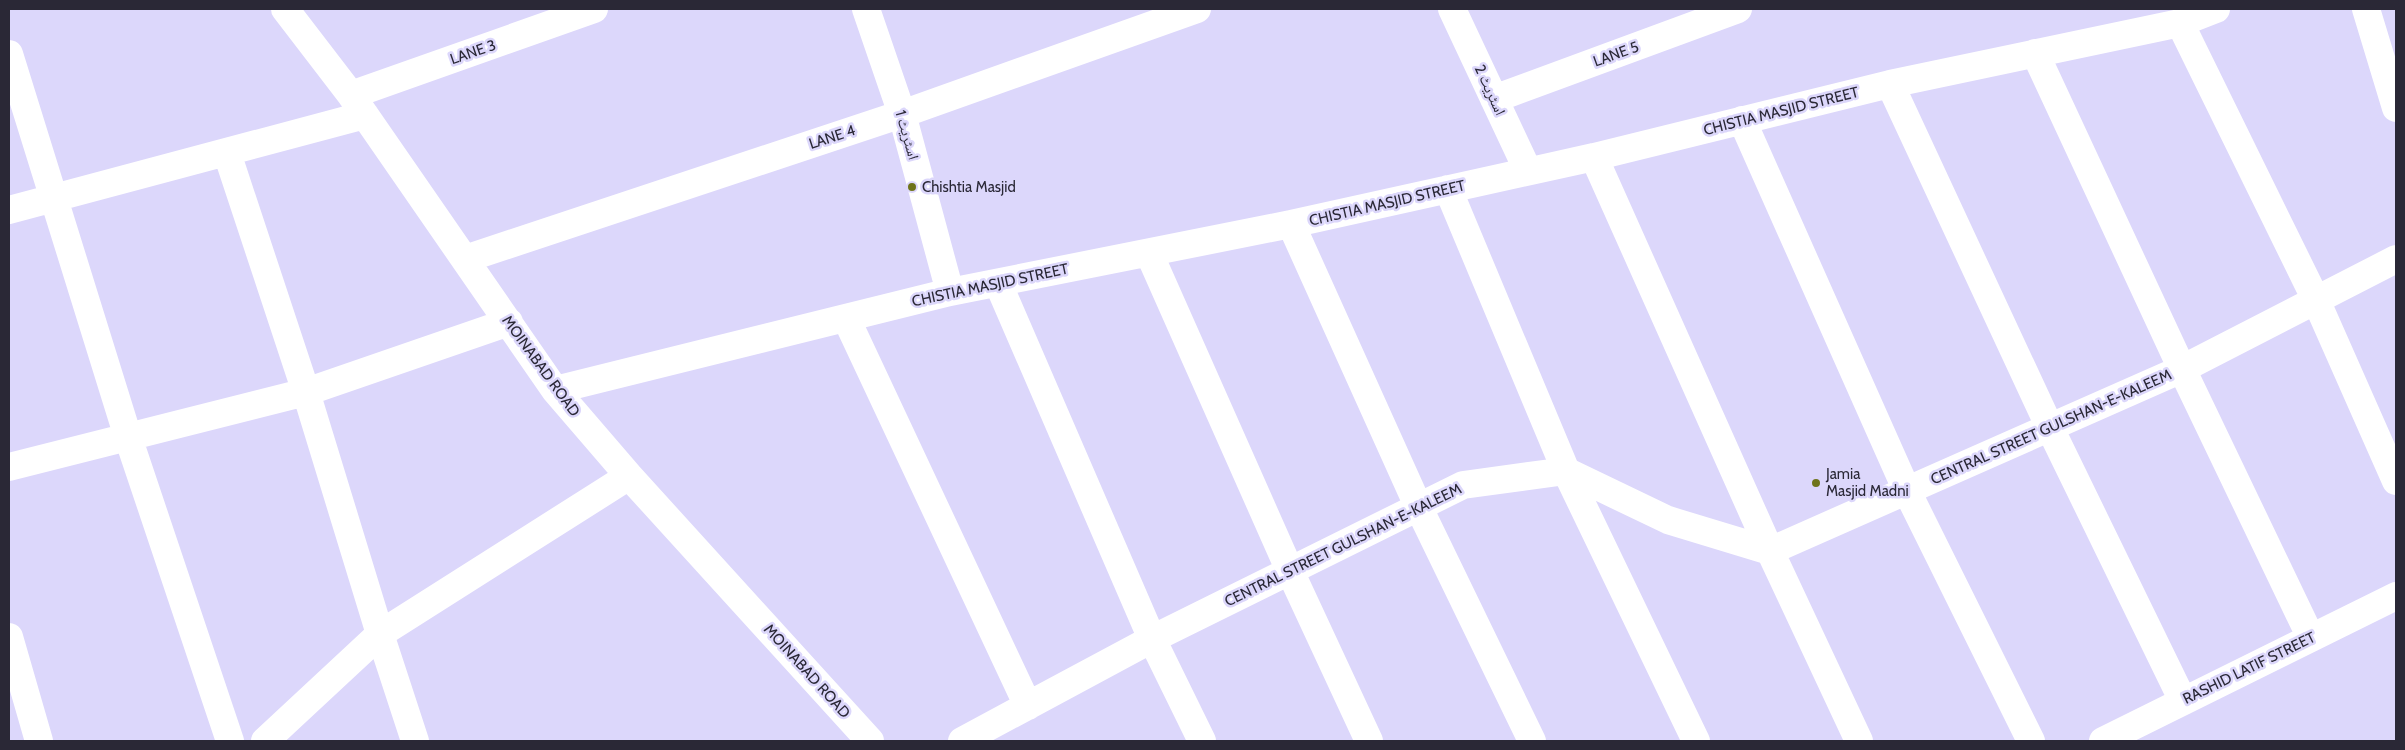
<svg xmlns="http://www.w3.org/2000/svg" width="2405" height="750" font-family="Cabin,'Noto Naskh Arabic',sans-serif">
	<rect width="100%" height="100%" fill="#dcd7fb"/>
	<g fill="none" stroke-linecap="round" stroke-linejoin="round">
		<path stroke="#fff" stroke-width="28" d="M285,9L351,95L555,390L629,476L870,741
			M866,9L902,114L950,292
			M1452,9L1528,171
			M2366,9L2396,108
			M2180,23L2316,300L2396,481
			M2035,53L2182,369L2311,638
			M9,54L128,437L230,741
			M1890,84L2050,428L2183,701
			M351,95L594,9
			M1494,99L1738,9
			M1742,120L1907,491L2031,741
			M227,153L306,392L380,634L415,741
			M1594,157L1770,551L1859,741
			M1448,189L1566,471L1696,741
			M9,210L365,115
			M1291,224L1419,508L1532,741
			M1149,253L1290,571L1369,741
			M465,259L902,114L1197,9
			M998,283L1152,639L1202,741
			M846,318L1028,706
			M555,390L950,292L1291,224L1594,157L1890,84L2180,23L2216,9
			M9,467L306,392L509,322
			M9,637L39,741
			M265,741L380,634L629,476
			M962,741L1152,639L1463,485L1566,471L1668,520L1770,551L2182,369L2396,259
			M2103,741L2396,596"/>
	</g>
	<g fill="#6f741b" stroke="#dcd7fb" stroke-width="2">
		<circle cx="912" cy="187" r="5"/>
		<circle cx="1816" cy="483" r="5"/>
	</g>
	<g text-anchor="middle" stroke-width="5" stroke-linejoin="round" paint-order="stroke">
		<g font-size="15" fill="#2a2836" stroke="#dcd7fb">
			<text transform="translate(473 52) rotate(-19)" y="5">LANE 3</text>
			<text transform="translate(1616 54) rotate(-20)" y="5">LANE 5</text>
			<text transform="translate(1490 90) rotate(65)" y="5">اسٹریٹ 2</text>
			<text transform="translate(1781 111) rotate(-14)" y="5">CHISTIA MASJID STREET</text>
			<text transform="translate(907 135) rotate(74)" y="5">اسٹریٹ 1</text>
			<text transform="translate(832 137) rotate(-18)" y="5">LANE 4</text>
			<text transform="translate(1387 203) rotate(-13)" y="5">CHISTIA MASJID STREET</text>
			<text transform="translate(990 285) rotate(-12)" y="5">CHISTIA MASJID STREET</text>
			<text transform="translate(541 366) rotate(54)" y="5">MOINABAD ROAD</text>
			<text transform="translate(2051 427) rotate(-24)" y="5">CENTRAL STREET GULSHAN-E-KALEEM</text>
			<text transform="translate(1343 545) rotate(-26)" y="5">CENTRAL STREET GULSHAN-E-KALEEM</text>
			<text transform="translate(2249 668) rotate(-26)" y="5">RASHID LATIF STREET</text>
			<text transform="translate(807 671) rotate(48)" y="5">MOINABAD ROAD</text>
		</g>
		<g font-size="15" fill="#2a2836" stroke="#dcd7fb" text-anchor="start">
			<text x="922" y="192">Chishtia Masjid</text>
			<text x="1826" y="479">Jamia<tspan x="1826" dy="17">Masjid Madni</tspan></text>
		</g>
	</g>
	<rect width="2405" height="750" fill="none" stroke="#2a2836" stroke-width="20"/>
</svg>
